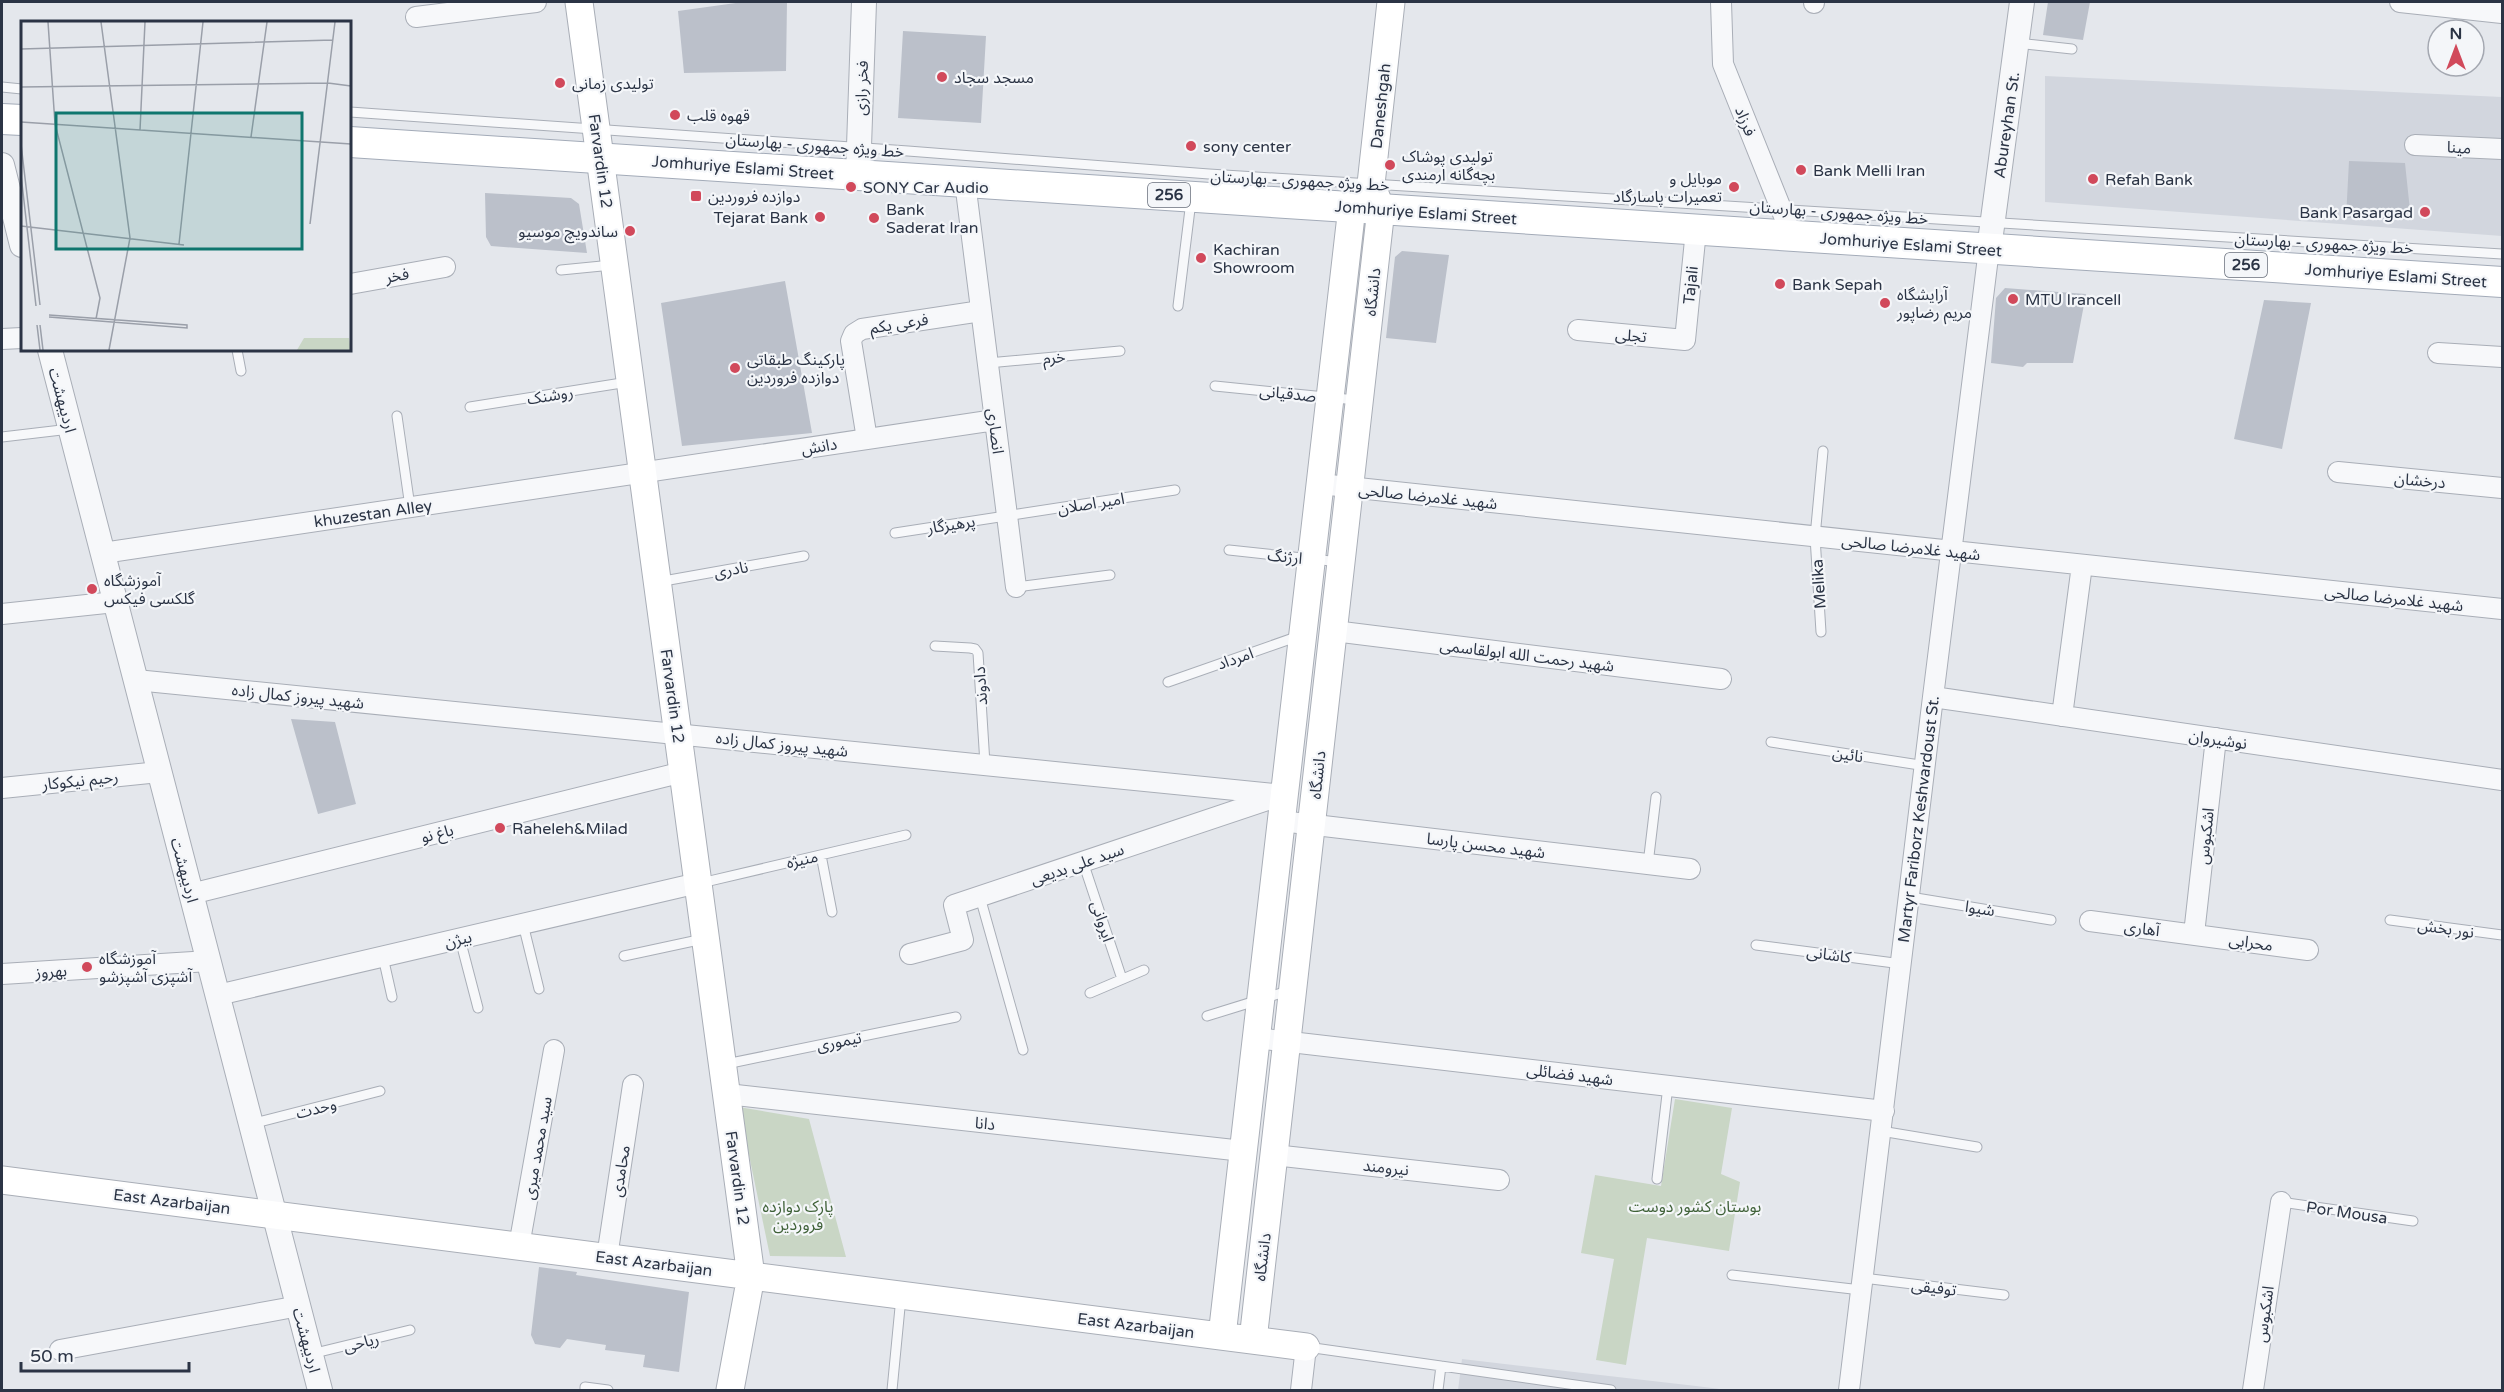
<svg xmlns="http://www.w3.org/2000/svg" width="2504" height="1392" font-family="'Varela Round','Noto Sans Arabic',sans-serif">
	<rect width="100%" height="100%" fill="#e4e7ec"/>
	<path fill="#d2d6de" d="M2045,76L2502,97V236L2045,202Z
		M1462,1359L1696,1386L1728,1390H1458Z"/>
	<path fill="#c9d6c5" d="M1675,1099L1732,1108L1721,1174L1740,1182L1729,1251L1647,1238L1626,1365L1596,1360L1614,1259L1581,1253L1595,1175L1661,1186Z
		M739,1107L809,1119L846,1257L770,1256Z"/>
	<path fill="#bbc0ca" d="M743,2H787L786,71L684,73L678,11Z
		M2048,2H2090L2083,40L2043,35Z
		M903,31L986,36L981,123L898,118Z
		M2349,161L2405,163L2411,220L2346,218Z
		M485,193L571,198L579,204L587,253L491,246L486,237Z
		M1402,251L1449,255L1436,343L1386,338L1395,257Z
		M785,281L812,433L682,446L661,303Z
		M2005,288L2086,294L2073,363H2027L2023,367L1991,363L1996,298Z
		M2264,300L2311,303L2282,449L2234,439Z
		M291,719L335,722L356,804L318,814Z
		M539,1267L577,1272L576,1275L689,1292L679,1372L643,1367L645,1355L605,1350L606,1345L567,1339L560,1348L535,1344L531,1335Z"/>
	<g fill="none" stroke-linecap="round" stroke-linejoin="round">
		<g stroke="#a9aeb7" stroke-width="11">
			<path id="service" d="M2017,43L2072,49
				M2,87L22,89
				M350,112L908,151L1209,174L2502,254
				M561,270L612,265
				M1178,306L1191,201
				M237,350L241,371
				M988,363L1120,351
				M1215,386L1356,400
				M470,407L628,382
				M397,416L410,507
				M2,437L70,429
				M895,533L1175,490
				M1229,550L1340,562
				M658,582L804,556
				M1016,587L1110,575
				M1821,632L1815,537L1823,451
				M935,646L970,648L975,649L978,653L985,764
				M1168,682L1299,636
				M1771,742L1926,766
				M821,855L832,912
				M1083,862L1122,979
				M1648,864L1656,797
				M701,883L906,835
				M980,897L1023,1050
				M1910,897L2051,920
				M2390,920L2502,935
				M523,924L539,989
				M460,939L478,1008
				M1756,945L1902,964
				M624,956L703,939
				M383,957L392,997
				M1090,993L1144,970
				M1207,1016L1291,990
				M726,1064L956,1017
				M251,1124L380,1091
				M1881,1131L1977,1147
				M1657,1179L1668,1086
				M2281,1202L2413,1221
				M1732,1275L1861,1290
				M1863,1278L2004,1295
				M1307,1347L1611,1390
				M311,1354L410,1330
				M585,1390V1387L608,1390
				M892,1390L901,1297
				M1438,1390L1441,1366"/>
		</g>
		<g stroke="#a9aeb7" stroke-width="22">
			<path id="minor" d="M1721,2L1723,64L1792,236
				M1814,2V3
				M2400,2L2502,13
				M416,17L536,2
				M2415,145L2502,149
				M965,182L1016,587
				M350,284L445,267
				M1578,330L1685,340L1696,230
				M2,339L22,338
				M2438,353L2502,357
				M867,439L851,341L854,334L862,329L981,311
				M2338,472L2502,488
				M1320,484L2502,609
				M103,553L995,420
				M2,614L115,602
				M1334,631L1721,679
				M136,680L1284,795
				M1933,697L2502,780
				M2062,716L2082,565
				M2,788L159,772
				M1281,821L1690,869
				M191,894L683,772
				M2090,921L2308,950
				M2194,934L2216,738
				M910,954L963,940L954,905L1279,796
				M2,974L209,961
				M218,995L698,883
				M1256,1038L1884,1111
				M727,1094L1243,1151
				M1274,1155L1499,1180
				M519,1246L554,1050
				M607,1257L633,1085
				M60,1350L299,1306
				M1301,1390L1306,1347
				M1849,1390L1933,697L1989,249
				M2253,1390L2281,1202"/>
		</g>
		<g stroke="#a9aeb7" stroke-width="26">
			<path id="tertiary" d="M2,165L22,245
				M858,175L864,2
				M1989,249L2022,2
				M50,350L320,1390"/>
		</g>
		<g stroke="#a9aeb7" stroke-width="29">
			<path id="secondary" d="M579,2L751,1276L730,1390
				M2,1180L1306,1347
				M1222,1336L1352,207
				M1253,1340L1381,209L1371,184L1391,2"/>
		</g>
		<g stroke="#a3abb8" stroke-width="32">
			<path id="primary" d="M2,119L22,120
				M350,142L2502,282"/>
		</g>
		<use href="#service" stroke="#f7f8fa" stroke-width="9"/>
		<use href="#minor" stroke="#f7f8fa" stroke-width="20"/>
		<use href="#tertiary" stroke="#f7f8fa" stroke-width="24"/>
		<use href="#secondary" stroke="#fff" stroke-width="27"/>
		<use href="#primary" stroke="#fff" stroke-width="30"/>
	</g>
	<g fill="#d1495b" stroke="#f4f6f9" stroke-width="2">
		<circle cx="942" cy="77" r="6"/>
		<circle cx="560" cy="83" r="6"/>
		<circle cx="675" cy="115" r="6"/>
		<circle cx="1191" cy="146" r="6"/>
		<circle cx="1390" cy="165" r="6"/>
		<circle cx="1801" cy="170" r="6"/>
		<circle cx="2093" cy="179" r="6"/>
		<circle cx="851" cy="187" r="6"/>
		<circle cx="1734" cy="187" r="6"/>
		<rect x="690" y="190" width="12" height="12" rx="3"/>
		<circle cx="2425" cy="212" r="6"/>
		<circle cx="820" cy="217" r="6"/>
		<circle cx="874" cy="218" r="6"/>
		<circle cx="630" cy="231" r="6"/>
		<circle cx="1201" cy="258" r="6"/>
		<circle cx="1780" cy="284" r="6"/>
		<circle cx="2013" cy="299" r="6"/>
		<circle cx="1885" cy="303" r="6"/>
		<circle cx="735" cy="368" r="6"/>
		<circle cx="92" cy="589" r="6"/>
		<circle cx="500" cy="828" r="6"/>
		<circle cx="87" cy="967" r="6"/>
	</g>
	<g text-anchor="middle" stroke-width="4.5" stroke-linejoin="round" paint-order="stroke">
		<g fill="#f4f6f9" stroke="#676e7b" stroke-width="1.5">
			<rect x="1148" y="183" width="42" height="24" rx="4.5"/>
			<rect x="2225" y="253" width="42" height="24" rx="4.5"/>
		</g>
		<g font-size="15" font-weight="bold" fill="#2b3445">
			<text x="1169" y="200">256</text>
			<text x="2246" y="270">256</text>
		</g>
		<g font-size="16" fill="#2b3445" stroke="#f4f6f9" text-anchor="start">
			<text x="954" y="83">مسجد سجاد</text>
			<text x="572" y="89">تولیدی زمانی</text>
			<text x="687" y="121">قهوه قلب</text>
			<text x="1203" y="152">sony center</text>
			<text x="1402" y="162">تولیدی پوشاک<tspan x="1402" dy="18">بچه‌گانه ارمندی</tspan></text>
			<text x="1813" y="176">Bank Melli Iran</text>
			<text x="1722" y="184" text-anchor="end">موبایل و<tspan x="1722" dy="18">تعمیرات پاسارگاد</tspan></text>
			<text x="2105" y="185">Refah Bank</text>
			<text x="863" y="193">SONY Car Audio</text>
			<text x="708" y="202">دوازده فروردین</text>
			<text x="886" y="215">Bank<tspan x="886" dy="18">Saderat Iran</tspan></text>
			<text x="2413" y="218" text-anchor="end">Bank Pasargad</text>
			<text x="808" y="223" text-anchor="end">Tejarat Bank</text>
			<text x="618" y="237" text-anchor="end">ساندویچ موسیو</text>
			<text x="1213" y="255">Kachiran<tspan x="1213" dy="18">Showroom</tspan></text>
			<text x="1792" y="290">Bank Sepah</text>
			<text x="1897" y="300">آرایشگاه<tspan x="1897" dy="18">مریم رضاپور</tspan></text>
			<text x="2025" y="305">MTU Irancell</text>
			<text x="747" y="365">پارکینگ طبقاتی<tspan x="747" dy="18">دوازده فروردین</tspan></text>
			<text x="104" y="586">آموزشگاه<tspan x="104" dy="18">گلکسی فیکس</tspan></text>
			<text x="512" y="834">Raheleh&amp;Milad</text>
			<text x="99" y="964">آموزشگاه<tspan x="99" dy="18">آشپزی آشپزشو</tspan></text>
		</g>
		<g font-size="16" fill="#2b3445" stroke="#f4f6f9">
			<text transform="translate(861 88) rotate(-88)" y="6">فخر رازی</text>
			<text transform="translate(1380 106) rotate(-84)" y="6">Daneshgah</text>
			<text transform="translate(1746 121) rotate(68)" y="6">فرزاد</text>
			<text transform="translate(2006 125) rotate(-82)" y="6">Abureyhan St.</text>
			<text transform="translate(815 145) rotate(4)" y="6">خط ویژه جمهوری - بهارستان</text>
			<text transform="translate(2459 147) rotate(3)" y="6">مینا</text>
			<text transform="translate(601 161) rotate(82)" y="6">Farvardin 12</text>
			<text transform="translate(743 167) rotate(4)" y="6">Jomhuriye Eslami Street</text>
			<text transform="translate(1300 180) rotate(3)" y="6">خط ویژه جمهوری - بهارستان</text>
			<text transform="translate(1426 212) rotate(4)" y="6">Jomhuriye Eslami Street</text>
			<text transform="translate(1839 212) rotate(4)" y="6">خط ویژه جمهوری - بهارستان</text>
			<text transform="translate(2324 243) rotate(3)" y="6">خط ویژه جمهوری - بهارستان</text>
			<text transform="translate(1911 244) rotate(4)" y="6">Jomhuriye Eslami Street</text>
			<text transform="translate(397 275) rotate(-10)" y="6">فخر</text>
			<text transform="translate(2396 275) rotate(4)" y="6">Jomhuriye Eslami Street</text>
			<text transform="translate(1690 285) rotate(-84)" y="6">Tajali</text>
			<text transform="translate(1372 292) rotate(-84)" y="6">دانشگاه</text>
			<text transform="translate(899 323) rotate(-9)" y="6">فرعی یکم</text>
			<text transform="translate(1631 335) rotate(5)" y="6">تجلی</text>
			<text transform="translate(1054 357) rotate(-5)" y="6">خرم</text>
			<text transform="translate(1288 393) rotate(6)" y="6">صدقیانی</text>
			<text transform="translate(550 395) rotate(-9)" y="6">روشنک</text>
			<text transform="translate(63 400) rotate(75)" y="6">اردیبهشت</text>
			<text transform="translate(996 431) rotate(83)" y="6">انصاری</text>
			<text transform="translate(819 446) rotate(-9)" y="6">دانش</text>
			<text transform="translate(2420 480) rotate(5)" y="6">درخشان</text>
			<text transform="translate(1428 496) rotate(6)" y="6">شهید غلامرضا صالحی</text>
			<text transform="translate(1091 503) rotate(-9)" y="6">امیر اصلان</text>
			<text transform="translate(373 513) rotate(-8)" y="6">khuzestan Alley</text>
			<text transform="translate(951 524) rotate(-9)" y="6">پرهیزگار</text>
			<text transform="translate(1911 547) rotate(6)" y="6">شهید غلامرضا صالحی</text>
			<text transform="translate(1285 556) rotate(6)" y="6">ارژنگ</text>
			<text transform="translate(731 569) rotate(-10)" y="6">نادری</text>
			<text transform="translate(1818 584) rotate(-94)" y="6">Melika</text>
			<text transform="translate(2394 598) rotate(6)" y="6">شهید غلامرضا صالحی</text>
			<text transform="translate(1527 655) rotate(7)" y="6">شهید رحمت الله ابولقاسمی</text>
			<text transform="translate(1235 658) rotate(-19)" y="6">امرداد</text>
			<text transform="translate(980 686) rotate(-94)" y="6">دادوند</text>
			<text transform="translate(298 696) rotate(6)" y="6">شهید پیروز کمال زاده</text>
			<text transform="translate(673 696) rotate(82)" y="6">Farvardin 12</text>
			<text transform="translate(2218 739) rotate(8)" y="6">نوشیروان</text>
			<text transform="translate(782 744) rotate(6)" y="6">شهید پیروز کمال زاده</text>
			<text transform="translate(1848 754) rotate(9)" y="6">نائین</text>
			<text transform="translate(1317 775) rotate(-84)" y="6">دانشگاه</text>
			<text transform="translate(80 780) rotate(-6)" y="6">رحیم نیکوکار</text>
			<text transform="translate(1918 819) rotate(-83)" y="6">Martyr Fariborz Keshvardoust St.</text>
			<text transform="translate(437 833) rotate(-14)" y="6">باغ نو</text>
			<text transform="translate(2205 836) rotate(-84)" y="6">اشکبوس</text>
			<text transform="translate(1486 845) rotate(7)" y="6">شهید محسن پارسا</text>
			<text transform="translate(802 859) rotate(-13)" y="6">منیژه</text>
			<text transform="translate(1077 864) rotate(-19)" y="6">سید علی بدیعی</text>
			<text transform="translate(185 870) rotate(75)" y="6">اردیبهشت</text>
			<text transform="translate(1980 908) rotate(9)" y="6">شیوا</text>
			<text transform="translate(1103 921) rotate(72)" y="6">ایروانی</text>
			<text transform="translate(2142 928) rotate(7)" y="6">آهاری</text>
			<text transform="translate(2446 928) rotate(8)" y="6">نور بخش</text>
			<text transform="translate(458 939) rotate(-13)" y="6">بیژن</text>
			<text transform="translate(2251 942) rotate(8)" y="6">محرابی</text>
			<text transform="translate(1829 954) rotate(8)" y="6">کاشانی</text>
			<text transform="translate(51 971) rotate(-4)" y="6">بهروز</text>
			<text transform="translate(839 1041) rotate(-11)" y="6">تیموری</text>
			<text transform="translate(1570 1074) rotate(7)" y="6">شهید فضائلی</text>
			<text transform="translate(316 1108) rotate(-14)" y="6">وحدت</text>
			<text transform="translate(985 1123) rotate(6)" y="6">دانا</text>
			<text transform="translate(537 1148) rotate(-80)" y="6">سید محمد میری</text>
			<text transform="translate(1386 1167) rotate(6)" y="6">نیرومند</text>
			<text transform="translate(620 1171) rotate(-81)" y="6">محامدی</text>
			<text transform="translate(738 1178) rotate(82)" y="6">Farvardin 12</text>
			<text transform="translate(172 1201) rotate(7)" y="6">East Azarbaijan</text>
			<text transform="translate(2347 1212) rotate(8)" y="6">Por Mousa</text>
			<text transform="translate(1262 1257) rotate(-83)" y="6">دانشگاه</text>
			<text transform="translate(654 1263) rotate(7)" y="6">East Azarbaijan</text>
			<text transform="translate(1934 1287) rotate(7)" y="6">توفیقی</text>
			<text transform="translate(2264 1314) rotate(-82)" y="6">اشکبوس</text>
			<text transform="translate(1136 1325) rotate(7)" y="6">East Azarbaijan</text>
			<text transform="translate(307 1340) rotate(75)" y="6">اردیبهشت</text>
			<text transform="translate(361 1342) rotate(-14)" y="6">ریاحی</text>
		</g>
		<g font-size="16" fill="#3f6138" stroke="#f4f6f9">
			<text x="798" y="1212">پارک دوازده<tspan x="798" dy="18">فروردین</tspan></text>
			<text x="1695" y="1212">بوستان کشور دوست</text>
		</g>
	</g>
	<g transform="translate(21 21)">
		<rect width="330" height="330" fill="#e4e7ec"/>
		<path d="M283,317H328L330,329H276Z" fill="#c9d6c5"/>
		<path fill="none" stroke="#9a9fa9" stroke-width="1.5" d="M27,1L34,103L79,277L75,298M80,1L109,217L88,329M0,28L312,19M0,66L307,62L330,65M0,101L330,123M119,109L124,1M230,116L246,1M0,123L19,284M0,154L15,285M289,203L314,1M0,205L163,224M158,223L182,1M28,296L166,307V304L28,294M16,304L19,329M19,304L22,329"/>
		<path fill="#0f766e" fill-opacity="0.15" stroke="#0f766e" stroke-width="3" d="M35,92H281V228H35Z"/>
		<rect width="330" height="330" fill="none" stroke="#2b3445" stroke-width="3"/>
	</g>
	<rect width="2504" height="1392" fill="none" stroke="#2b3445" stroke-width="6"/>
	<g transform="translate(2456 48)"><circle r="28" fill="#f4f6f9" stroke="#a4a8b1" stroke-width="1.5"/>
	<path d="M0-4.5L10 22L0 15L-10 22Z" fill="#d1495b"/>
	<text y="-9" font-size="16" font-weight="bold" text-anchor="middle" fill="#2b3445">N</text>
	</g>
	<path d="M21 1362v9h168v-9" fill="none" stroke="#2b3445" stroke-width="3"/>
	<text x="30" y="1362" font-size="18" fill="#2b3445" stroke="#f4f6f9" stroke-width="4.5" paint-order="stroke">50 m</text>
</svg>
